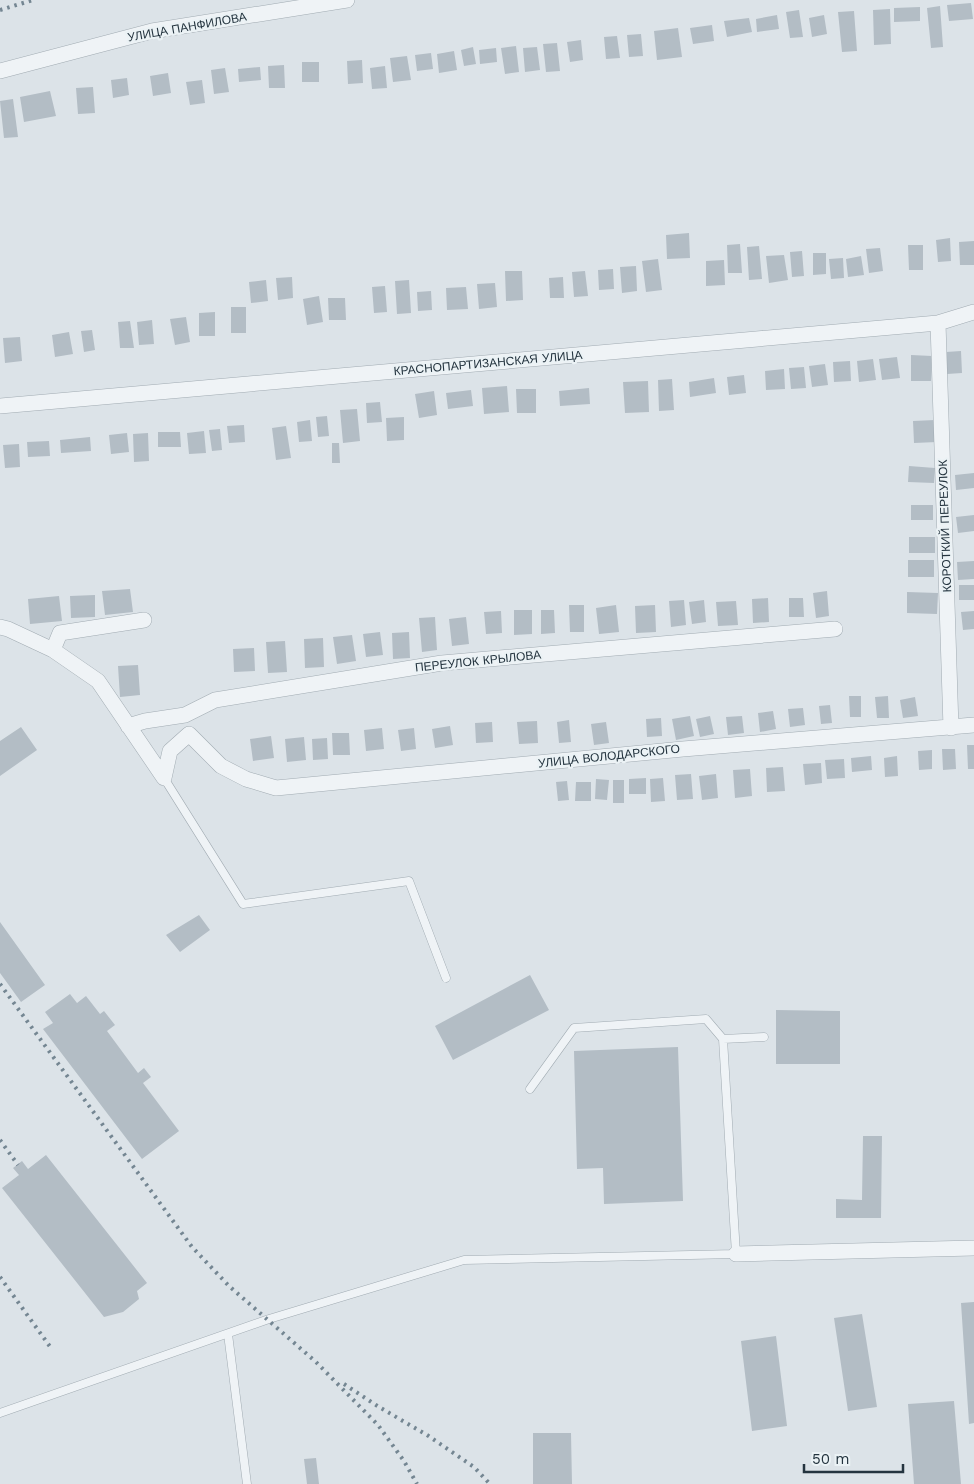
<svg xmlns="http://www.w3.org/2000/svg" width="974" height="1484" font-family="'Work Sans',sans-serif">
	<rect width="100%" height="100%" fill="#dce3e8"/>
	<path fill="#b3bdc5" d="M971,3L973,19L949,21L947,5Z
		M940,6L943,47L931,48L927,8Z
		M920,7V21L894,22V8Z
		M890,9L891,44L874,45L873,10Z
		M799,10L803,37L790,38L786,12Z
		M854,11L857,51L842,52L838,12Z
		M777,15L779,29L757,32L756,19Z
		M824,15L827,34L812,37L809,18Z
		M749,18L752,32L727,37L724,21Z
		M712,25L714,41L693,44L690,28Z
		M678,28L682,57L657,60L654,31Z
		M641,34L643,56L629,57L627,35Z
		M617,36L620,58L606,59L604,37Z
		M581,40L583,60L570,62L567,42Z
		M557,43L560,71L546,72L543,44Z
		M516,46L519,72L505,74L501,48Z
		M473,47L476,64L464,66L461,50Z
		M537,47L540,70L525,72L523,48Z
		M496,48L497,62L480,64L479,50Z
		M454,51L457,70L439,73L437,54Z
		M431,53L433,69L417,71L415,55Z
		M407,56L411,80L393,82L390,58Z
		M362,60L363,83L348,84L347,61Z
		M302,62H319V82H302Z
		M284,65L285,88H269L268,66Z
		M385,66L387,88L372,89L370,68Z
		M260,67L261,80L239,82L238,69Z
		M225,68L229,92L214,94L211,70Z
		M168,73L171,93L153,96L150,76Z
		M127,78L129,95L113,98L111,80Z
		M202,80L205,103L190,105L186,82Z
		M93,87L95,113L78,114L76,88Z
		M50,91L56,116L24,122L20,97Z
		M13,99L18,137L4,138L0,101Z
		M689,233L690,258L667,259L666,235Z
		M950,238L951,261L938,262L936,240Z
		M974,241V265H960L959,242Z
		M740,244L742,273H728L727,245Z
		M908,245H923V270H909Z
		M759,246L762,279L749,280L747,247Z
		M880,248L883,271L869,273L866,249Z
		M802,251L804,276L792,277L790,252Z
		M813,253H826V274L813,275Z
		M784,255L788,280L769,283L766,256Z
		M861,256L864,275L848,277L846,259Z
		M843,258L844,278L831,279L829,259Z
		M658,259L662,290L646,292L642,261Z
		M724,260L725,285L706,286V261Z
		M636,266L637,291L622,293L620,267Z
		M613,269L614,289L599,290L598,270Z
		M505,271H522L523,300L506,301Z
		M585,271L588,296L574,297L572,272Z
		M292,277L293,298L278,300L276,278Z
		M563,277L564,298H550L549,278Z
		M266,280L268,301L251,303L249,282Z
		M409,280L411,313L397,314L395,281Z
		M495,283L497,307L479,309L477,284Z
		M385,286L387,312L374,313L372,287Z
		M466,287L468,309L447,310L446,288Z
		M431,291L432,310L418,311L417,292Z
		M319,296L323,322L307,325L303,299Z
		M328,298H345L346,320H329Z
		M231,307H246V333H231Z
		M215,312V336H199V313Z
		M186,317L190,342L175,345L170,319Z
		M152,320L154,344L139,345L137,322Z
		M130,321L134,348H120L118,322Z
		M92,330L95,350L84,352L81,331Z
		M69,332L73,354L55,357L52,335Z
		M20,337L22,361L5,363L3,338Z
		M961,351L962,373L947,374L946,352Z
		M911,355L932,356L931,381H911Z
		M897,357L900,378L882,380L879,359Z
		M873,359L876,380L859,382L857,361Z
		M850,361L851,381L834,382L833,362Z
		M825,364L828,385L812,387L809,366Z
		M804,367L806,388L791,389L789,368Z
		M784,369L785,389L766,390L765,371Z
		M744,375L746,393L729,395L727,377Z
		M714,378L716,393L690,397L689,382Z
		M672,379L674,410L659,411L658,380Z
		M648,381L649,412L625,413L623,382Z
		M507,386L509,412L484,414L482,388Z
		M589,388L590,404L560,406L559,391Z
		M516,389H536V413H517Z
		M471,390L473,406L448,409L446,393Z
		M434,391L437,415L419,418L415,394Z
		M380,402L382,422L367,423L366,403Z
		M357,409L360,441L343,443L340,410Z
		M327,416L329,436L318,437L316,417Z
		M404,417V440L387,441L386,418Z
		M310,420L312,441L299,442L297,422Z
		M935,420L937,442L914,443L913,421Z
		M244,425L245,442L229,443L227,426Z
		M286,426L291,458L276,460L272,428Z
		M220,429L222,450L212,451L209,430Z
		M204,431L206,453L189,454L187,433Z
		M158,432H180L181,447H158Z
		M127,433L129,452L111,454L109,435Z
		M148,433L149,461L134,462L133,434Z
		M90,437L91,451L61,453L60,440Z
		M49,441L50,456L28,457L27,442Z
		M332,443H339L340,463H332Z
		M19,444L20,467L5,468L3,445Z
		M909,466L935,468L934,483L908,482Z
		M974,473V488L956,490L955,475Z
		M911,505H933V520H911Z
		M974,515V531L958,533L956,517Z
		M909,537H935V553H909Z
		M908,560H934V577H908Z
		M974,561V579L958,580L957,562Z
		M959,585H974V600H959Z
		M130,589L133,612L105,615L102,591Z
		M827,591L829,616L816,618L813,593Z
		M907,592L938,593L937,614L907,613Z
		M95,595V617L71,618L70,596Z
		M59,596L62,621L30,624L28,599Z
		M768,598L769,622L753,623L752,599Z
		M789,598H803L804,617H789Z
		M684,600L686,625L671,627L669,601Z
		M704,600L706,622L692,624L689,602Z
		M736,601L738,625L718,626L716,602Z
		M569,605H584V632H570Z
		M616,605L619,632L599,634L596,608Z
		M655,605L656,632L636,633L635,606Z
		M514,610H532V634L514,635Z
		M541,610H554L555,633L541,634Z
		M501,611L502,633L486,634L484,612Z
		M974,611V629L963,630L961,612Z
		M435,617L437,650L422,652L419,618Z
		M466,617L469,644L452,646L449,619Z
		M380,632L383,655L366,657L363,634Z
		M409,632L410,658L393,659L392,633Z
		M352,635L356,661L337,664L333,637Z
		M323,638L324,667L305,668L304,639Z
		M285,641L287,672L268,673L266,642Z
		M254,648L255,671L234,672L233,649Z
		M138,665L140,695L120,697L118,666Z
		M849,696H861V717H850Z
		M888,696L889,718H877L875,697Z
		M915,697L918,716L903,718L900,700Z
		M830,705L832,723L821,724L819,706Z
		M803,708L805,725L790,727L788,709Z
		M773,711L776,729L760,732L758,713Z
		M690,716L694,736L676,740L672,719Z
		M710,716L714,734L700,737L696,719Z
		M742,716L744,733L728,735L726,717Z
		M661,718L662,736L647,737L646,719Z
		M569,720L571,742L559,743L557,722Z
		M537,721L538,743L519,744L517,722Z
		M492,722L493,742L476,743L475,723Z
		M606,722L609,743L594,745L591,724Z
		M450,726L453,745L435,748L432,729Z
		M21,727L37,750L0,776V741Z
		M382,728L384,749L366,751L364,730Z
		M414,728L416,749L401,751L398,730Z
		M332,733H349L350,755H333Z
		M271,736L274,758L253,761L250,739Z
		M304,737L306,760L287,762L285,739Z
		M327,738L328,759L313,760L312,739Z
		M967,745H974V769H968Z
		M942,749H955L956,769L943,770Z
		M932,750V769L919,770L918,751Z
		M871,756L872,770L852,772L851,758Z
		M897,756L898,776L885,777L884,758Z
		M844,759L845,778L827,779L825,760Z
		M821,763L822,783L805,785L803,764Z
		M783,767L785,791L767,792L766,768Z
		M750,769L752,796L735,798L733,770Z
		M691,774L693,799L677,800L675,775Z
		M716,774L718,798L702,800L699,776Z
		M646,778V794H629V779Z
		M663,778L665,801L651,802L650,779Z
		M596,779L609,780L607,800L595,799Z
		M613,780H624V803H613Z
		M567,781L569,800L558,801L556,782Z
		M576,782H591V801H575Z
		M199,915L210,930L180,952L166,935Z
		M0,922L45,985L21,1002L0,973Z
		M530,975L549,1010L453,1060L435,1026Z
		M70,994L77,1003L86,996L100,1014L104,1011L115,1025L107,1031L138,1073L144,1068L151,1077L143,1083L179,1131L142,1159L43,1029L53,1023L45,1012Z
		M776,1010L840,1011V1064H776Z
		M678,1047L683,1201L604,1204L603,1168L577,1169L574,1051Z
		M863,1136H882L881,1218H836V1199L862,1200Z
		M46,1155L147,1283L137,1291L139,1299L123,1312L104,1317L2,1188L19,1175L13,1168L22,1161L28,1169Z
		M974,1302V1423L969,1424L961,1303Z
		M862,1314L877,1407L848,1411L834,1318Z
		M776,1336L787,1426L752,1431L741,1341Z
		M954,1401L961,1484H914L908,1404Z
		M533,1433H571L572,1484H533Z
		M316,1458L319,1484H307L304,1459Z"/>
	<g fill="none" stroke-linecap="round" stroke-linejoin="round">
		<g stroke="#a1abb2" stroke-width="9">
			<path id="service" d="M164,778L243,904L409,881L446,978
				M530,1089L574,1028L706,1019L723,1039
				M228,1334L247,1484
				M0,1413L269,1319L464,1260L736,1254L723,1039L764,1037"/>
		</g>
		<g stroke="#a1abb2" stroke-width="16">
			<path id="minor" d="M0,71L152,31L347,0
				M938,323L951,728
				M0,406L938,323L974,312
				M0,627L8,629L53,650L98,681L164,778L170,751L189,734L221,766L246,779L276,788L683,749L974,725
				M53,650L60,633L144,620
				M128,726L145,721L185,715L215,700L442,663L835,629
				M736,1254L974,1248"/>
		</g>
		<use href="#service" stroke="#eff3f6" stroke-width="8"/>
		<use href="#minor" stroke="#eff3f6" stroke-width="15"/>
		<path stroke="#748692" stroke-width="4" stroke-dasharray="2.5 5" stroke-linecap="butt" d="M0,10L33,0
			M0,984L192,1247L229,1286L316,1362L378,1425L404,1461L417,1484
			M0,1140L18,1165
			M0,1277L51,1348
			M344,1384L379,1407L427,1435L474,1467L490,1484"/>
	</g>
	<g text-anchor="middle" stroke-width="4.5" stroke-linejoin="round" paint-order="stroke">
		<g font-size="12" fill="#24343f" stroke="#ebf2f5">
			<text transform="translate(187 27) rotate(-10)" y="4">УЛИЦА ПАНФИЛОВА</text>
			<text transform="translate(488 363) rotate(-5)" y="4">КРАСНОПАРТИЗАНСКАЯ УЛИЦА</text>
			<text transform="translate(945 526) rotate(-92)" y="4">КОРОТКИЙ ПЕРЕУЛОК</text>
			<text transform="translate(478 661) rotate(-6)" y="4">ПЕРЕУЛОК КРЫЛОВА</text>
			<text transform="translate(609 756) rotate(-6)" y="4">УЛИЦА ВОЛОДАРСКОГО</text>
		</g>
	</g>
	<path d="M804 1464v8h99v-8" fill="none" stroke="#24343f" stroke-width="2.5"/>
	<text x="812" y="1464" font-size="15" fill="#24343f" stroke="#ebf2f5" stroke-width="4" paint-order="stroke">50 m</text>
</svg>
